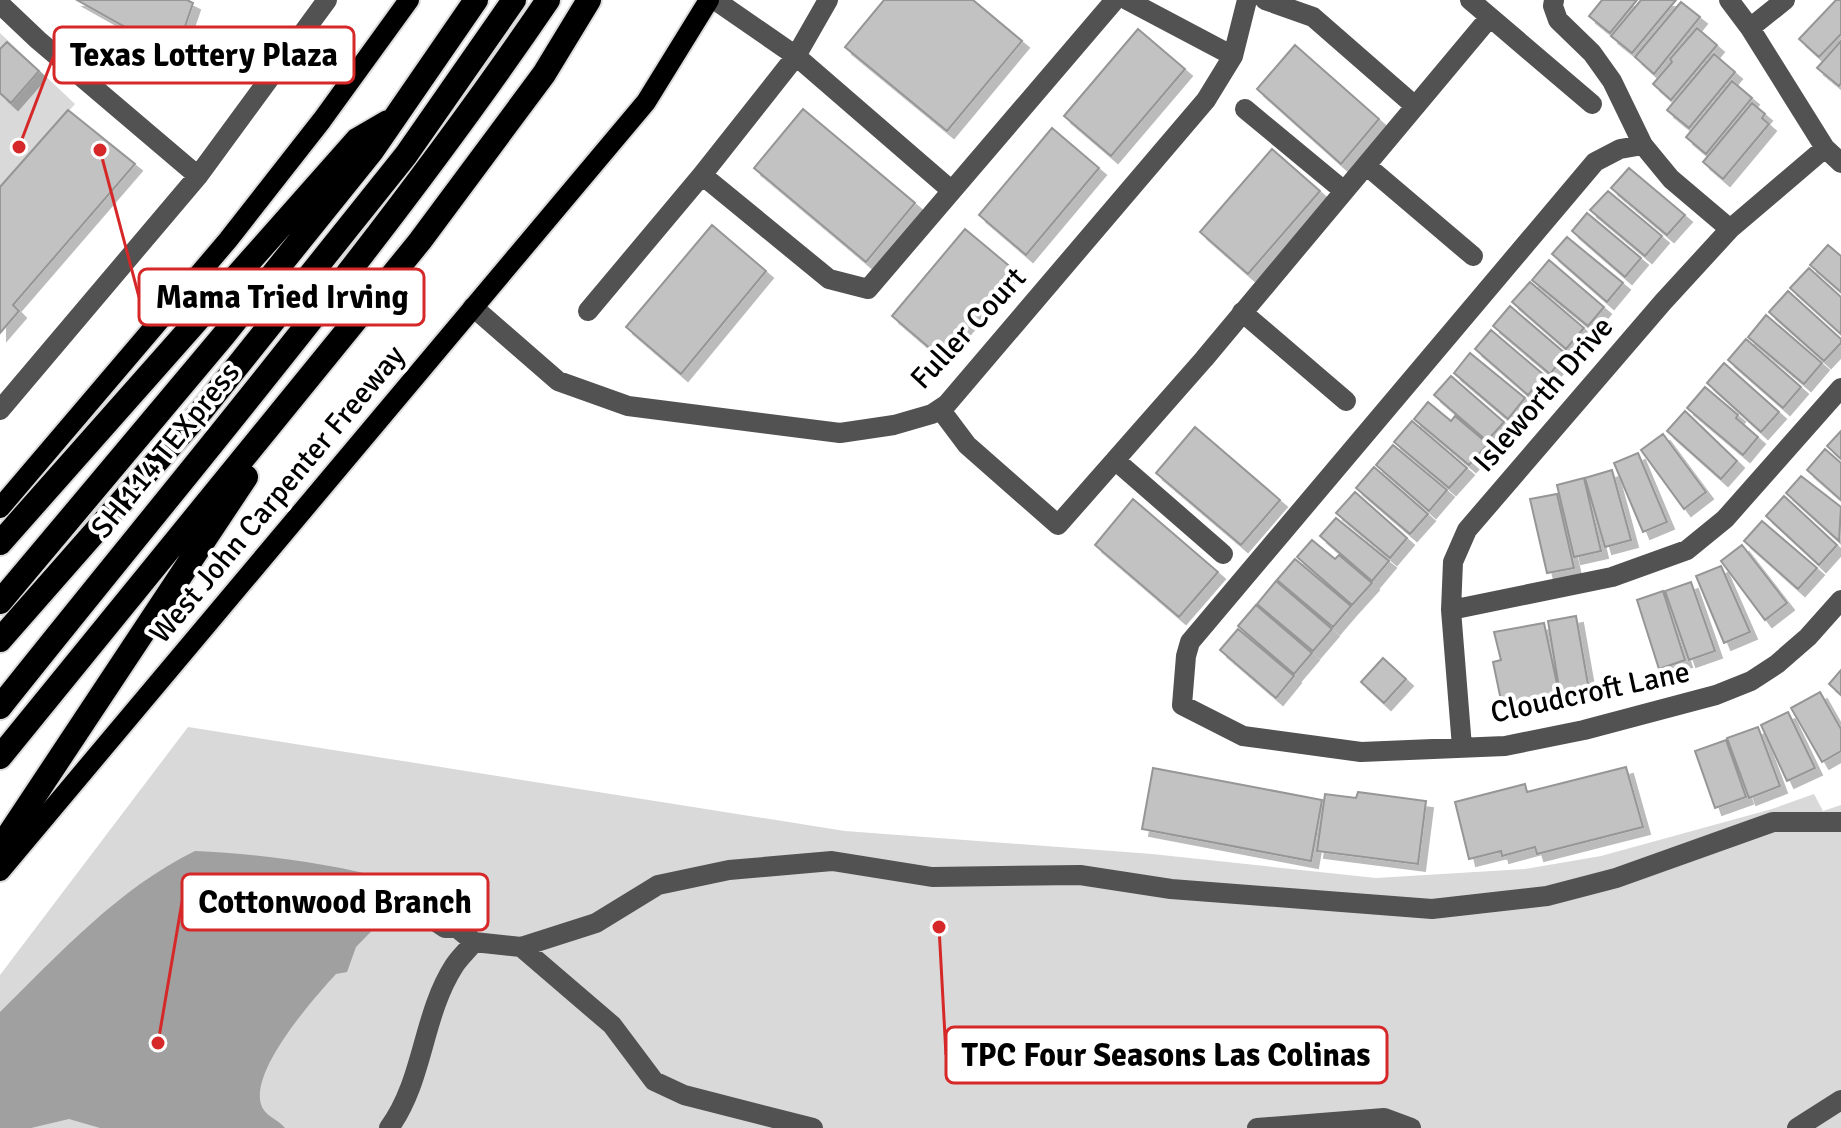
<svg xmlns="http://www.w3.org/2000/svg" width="1841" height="1128" font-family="Signika,sans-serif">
	<defs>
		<filter id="shadow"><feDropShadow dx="7" dy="7" stdDeviation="0" flood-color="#0004"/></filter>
	</defs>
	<rect width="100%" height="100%" fill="#fff"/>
	<path fill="#d9d9d9" d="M0,33L75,104L0,189Z
		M188,727L845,831L1152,854L1376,878L1525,869L1601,856L1772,809L1814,794L1823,811L1841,805V1128H0V975Z"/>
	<path fill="#a0a0a0" d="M195,851C261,854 328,863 392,880L399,895L392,910L356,947L347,972L336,974C314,998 247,1073 262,1107C267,1117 279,1120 285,1128H100L69,1119L31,1128H0V1012C59,954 119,888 195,851Z"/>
	<path fill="#c2c2c2" stroke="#969696" stroke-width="2" filter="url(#shadow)" d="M77,0H187L193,3L177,50L127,28Z
		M884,0H973L1022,41L947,131L845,47Z
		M1602,0H1637L1610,33L1589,16Z
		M1641,0H1676L1632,53L1611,36Z
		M1836,0H1841V34L1819,57L1799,39Z
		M1681,2L1700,17L1654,74L1635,57Z
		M1697,28L1717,45L1671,100L1653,84L1672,62L1670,59Z
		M1138,29L1185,69L1111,156L1064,116Z
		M1841,41V83L1839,86L1817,68Z
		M7,42L39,71L11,103L0,93V49Z
		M1295,45L1379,119L1341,164L1257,89Z
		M1714,54L1735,72L1689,128L1667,110Z
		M1732,81L1752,98L1706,154L1686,137Z
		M1752,103L1765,114L1762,118L1769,124L1723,179L1703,162Z
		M803,109L915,203L866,262L754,168Z
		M68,110L135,164L13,305L19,311L0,333V187Z
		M1052,128L1099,168L1026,255L979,215Z
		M1272,149L1320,191L1248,274L1200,232Z
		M1629,168L1685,215L1667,235L1611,188Z
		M1608,191L1662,236L1645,256L1590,210Z
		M1587,213L1641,258L1625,277L1572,231Z
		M712,225L766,271L681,374L626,327Z
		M965,229L1013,269L939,356L892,316Z
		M1567,237L1623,283L1607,302L1552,254Z
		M1828,245L1841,256V292L1810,265Z
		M1549,260L1604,307L1588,326L1532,280Z
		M1809,268L1841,297V334L1790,288Z
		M1530,282L1584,328L1566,349L1512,302Z
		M1788,291L1841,339V343L1824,361L1769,312Z
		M1510,306L1566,354L1550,374L1493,326Z
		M1766,315L1822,363L1804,384L1748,337Z
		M1491,330L1544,375L1528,395L1475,349Z
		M1746,339L1801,387L1783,408L1728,360Z
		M1470,353L1525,398L1508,419L1454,373Z
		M1724,363L1779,412L1761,432L1707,383Z
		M1451,376L1504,422L1487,441L1434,395Z
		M1705,387L1738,415L1736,418L1758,437L1743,455L1687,408Z
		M1428,402L1451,421L1455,416L1488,444L1469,465L1414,419Z
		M1685,411L1737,461L1721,479L1667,431Z
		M1412,421L1467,468L1449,488L1394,442Z
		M1195,427L1280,500L1241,545L1156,473Z
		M1841,431V459L1827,446Z
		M1663,434L1706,492L1684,509L1641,450Z
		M1393,445L1447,490L1429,511L1376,465Z
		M1825,449L1841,463V500L1807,470Z
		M1638,453L1667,522L1643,532L1614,463Z
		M1374,467L1428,514L1410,534L1356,488Z
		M1612,470L1631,540L1605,547L1585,478Z
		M1801,476L1841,507L1839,541L1786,493Z
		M1584,478L1601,551L1574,557L1557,485Z
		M1355,492L1407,538L1390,558L1336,513Z
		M1557,494L1574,568L1547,573L1530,499Z
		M1784,496L1837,545L1819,565L1766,516Z
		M1133,499L1218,572L1179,617L1095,545Z
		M1336,518L1389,561L1372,581L1320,536Z
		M1762,521L1817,568L1798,589L1744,541Z
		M1312,540L1335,559L1339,555L1372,583L1352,605L1297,557Z
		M1742,545L1787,603L1765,620L1721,561Z
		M1295,559L1351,606L1333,627L1277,580Z
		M1721,566L1750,632L1724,643L1696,576Z
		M1276,581L1332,629L1313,651L1257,604Z
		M1691,582L1715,651L1689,660L1665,591Z
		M1663,591L1685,660L1659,669L1637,600Z
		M1256,605L1312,653L1294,674L1238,626Z
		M1576,616L1589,690L1560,694L1548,621Z
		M1544,623L1559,693L1502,705L1493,662L1501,660L1494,632Z
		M1238,629L1294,676L1276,698L1220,650Z
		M1383,658L1406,679L1384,703L1361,682Z
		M1841,670V695L1829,684Z
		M1820,692L1841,729V751L1822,762L1791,708Z
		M1788,712L1815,768L1787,781L1761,725Z
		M1758,727L1780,786L1749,798L1727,738Z
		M1726,740L1746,797L1715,808L1695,751Z
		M1626,767L1643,827L1537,854L1535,847L1502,856L1501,851L1469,859L1455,802L1525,784L1527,792Z
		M1153,768L1322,800L1311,861L1142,829Z
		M1358,792L1426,801L1418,864L1317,851L1325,794L1356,798Z"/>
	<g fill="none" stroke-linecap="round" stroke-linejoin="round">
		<g stroke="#dbdbdb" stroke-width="24">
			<path id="major" d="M0,508L228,240L322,120L409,0
				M0,871L646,102L709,0"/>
		</g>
		<g stroke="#dbdbdb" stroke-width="28">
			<path id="highway" d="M0,543L357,140L388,122
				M0,602L224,335L372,151L476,0
				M0,640L203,409L406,155L514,0
				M0,707C186,473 380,247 548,0
				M0,757L420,241L544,74L589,0
				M0,848L246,477"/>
		</g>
		<path stroke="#525252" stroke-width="20" d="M828,0L796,56L952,191
			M1127,0L1233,56
			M1265,0L1313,17L1415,106
			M1470,0L1592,104
			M1554,0L1553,6L1558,20L1592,53L1612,81L1643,145L1671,179L1730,229
			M1729,0L1750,28L1825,148L1841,163
			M0,4L38,40L198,176
			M1750,28L1785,0
			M1245,109L1344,191
			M1643,145L1620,149L1595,162L1190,642L1186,656L1182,705L1243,736L1361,752L1505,746L1584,730L1716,695L1751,681L1777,664L1808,637L1841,600
			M1367,166L1473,256
			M702,175L829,279L868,289L1115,0
			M473,307L558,381L628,406L840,433L894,425L932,414L947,404L1206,100L1233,56L1247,0
			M588,311L702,175L796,56L715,0
			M1242,312L1346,401
			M940,409L967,445L1058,525L1204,359L1490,17
			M0,410L198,176L327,0
			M1115,460L1223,554
			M1451,610L1612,577L1687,550L1725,519L1841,388
			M1462,747L1451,610L1453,562L1467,530L1663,302L1730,229L1825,148
			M457,928L459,914L450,903L439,900L432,911L433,920L445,928H457L474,942
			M521,947L596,923L658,885L729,870L832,861L932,877L1080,875L1171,889L1432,909L1547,896L1616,878L1773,822H1841
			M389,1128C424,1080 422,1016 454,966C459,958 468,950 474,942L521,947L612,1025L654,1081L684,1095L813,1128
			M1257,1128L1384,1118L1411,1128
			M1797,1128L1841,1100"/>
		<use href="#major" stroke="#000" stroke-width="20"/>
		<use href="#highway" stroke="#000" stroke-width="24"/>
	</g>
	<g text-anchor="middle" stroke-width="8" stroke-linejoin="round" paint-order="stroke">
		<g font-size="30" fill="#000" stroke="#fff">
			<text transform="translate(968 328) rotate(-47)" y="10">Fuller Court</text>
			<text transform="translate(1543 394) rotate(-49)" y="10">Isleworth Drive</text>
			<text transform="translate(165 450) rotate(-51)" y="10">SH 114 TEXpress</text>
			<text transform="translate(277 494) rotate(-50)" y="10">West John Carpenter Freeway</text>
			<text transform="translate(1590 692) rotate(-12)" y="10">Cloudcroft Lane</text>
		</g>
	</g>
	<path fill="none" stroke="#d62828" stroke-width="3" d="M19 147L54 55M100 150L139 297M158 1043L182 902M939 927L946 1055"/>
	<g fill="#d62828" stroke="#fff" stroke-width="3">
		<circle cx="19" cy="147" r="8"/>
		<circle cx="100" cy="150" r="8"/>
		<circle cx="158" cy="1043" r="8"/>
		<circle cx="939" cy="927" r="8"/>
	</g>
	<g fill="#fff" stroke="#d62828" stroke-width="3">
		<rect x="54" y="27" width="300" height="56" rx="8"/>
		<rect x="139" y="269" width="285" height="56" rx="8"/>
		<rect x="182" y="874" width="306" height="56" rx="8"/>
		<rect x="946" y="1027" width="441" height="56" rx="8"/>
	</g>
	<g font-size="32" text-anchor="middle" font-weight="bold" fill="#000">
		<text x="204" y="66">Texas Lottery Plaza</text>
		<text x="282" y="308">Mama Tried Irving</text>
		<text x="335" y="913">Cottonwood Branch</text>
		<text x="1166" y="1066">TPC Four Seasons Las Colinas</text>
	</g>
</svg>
